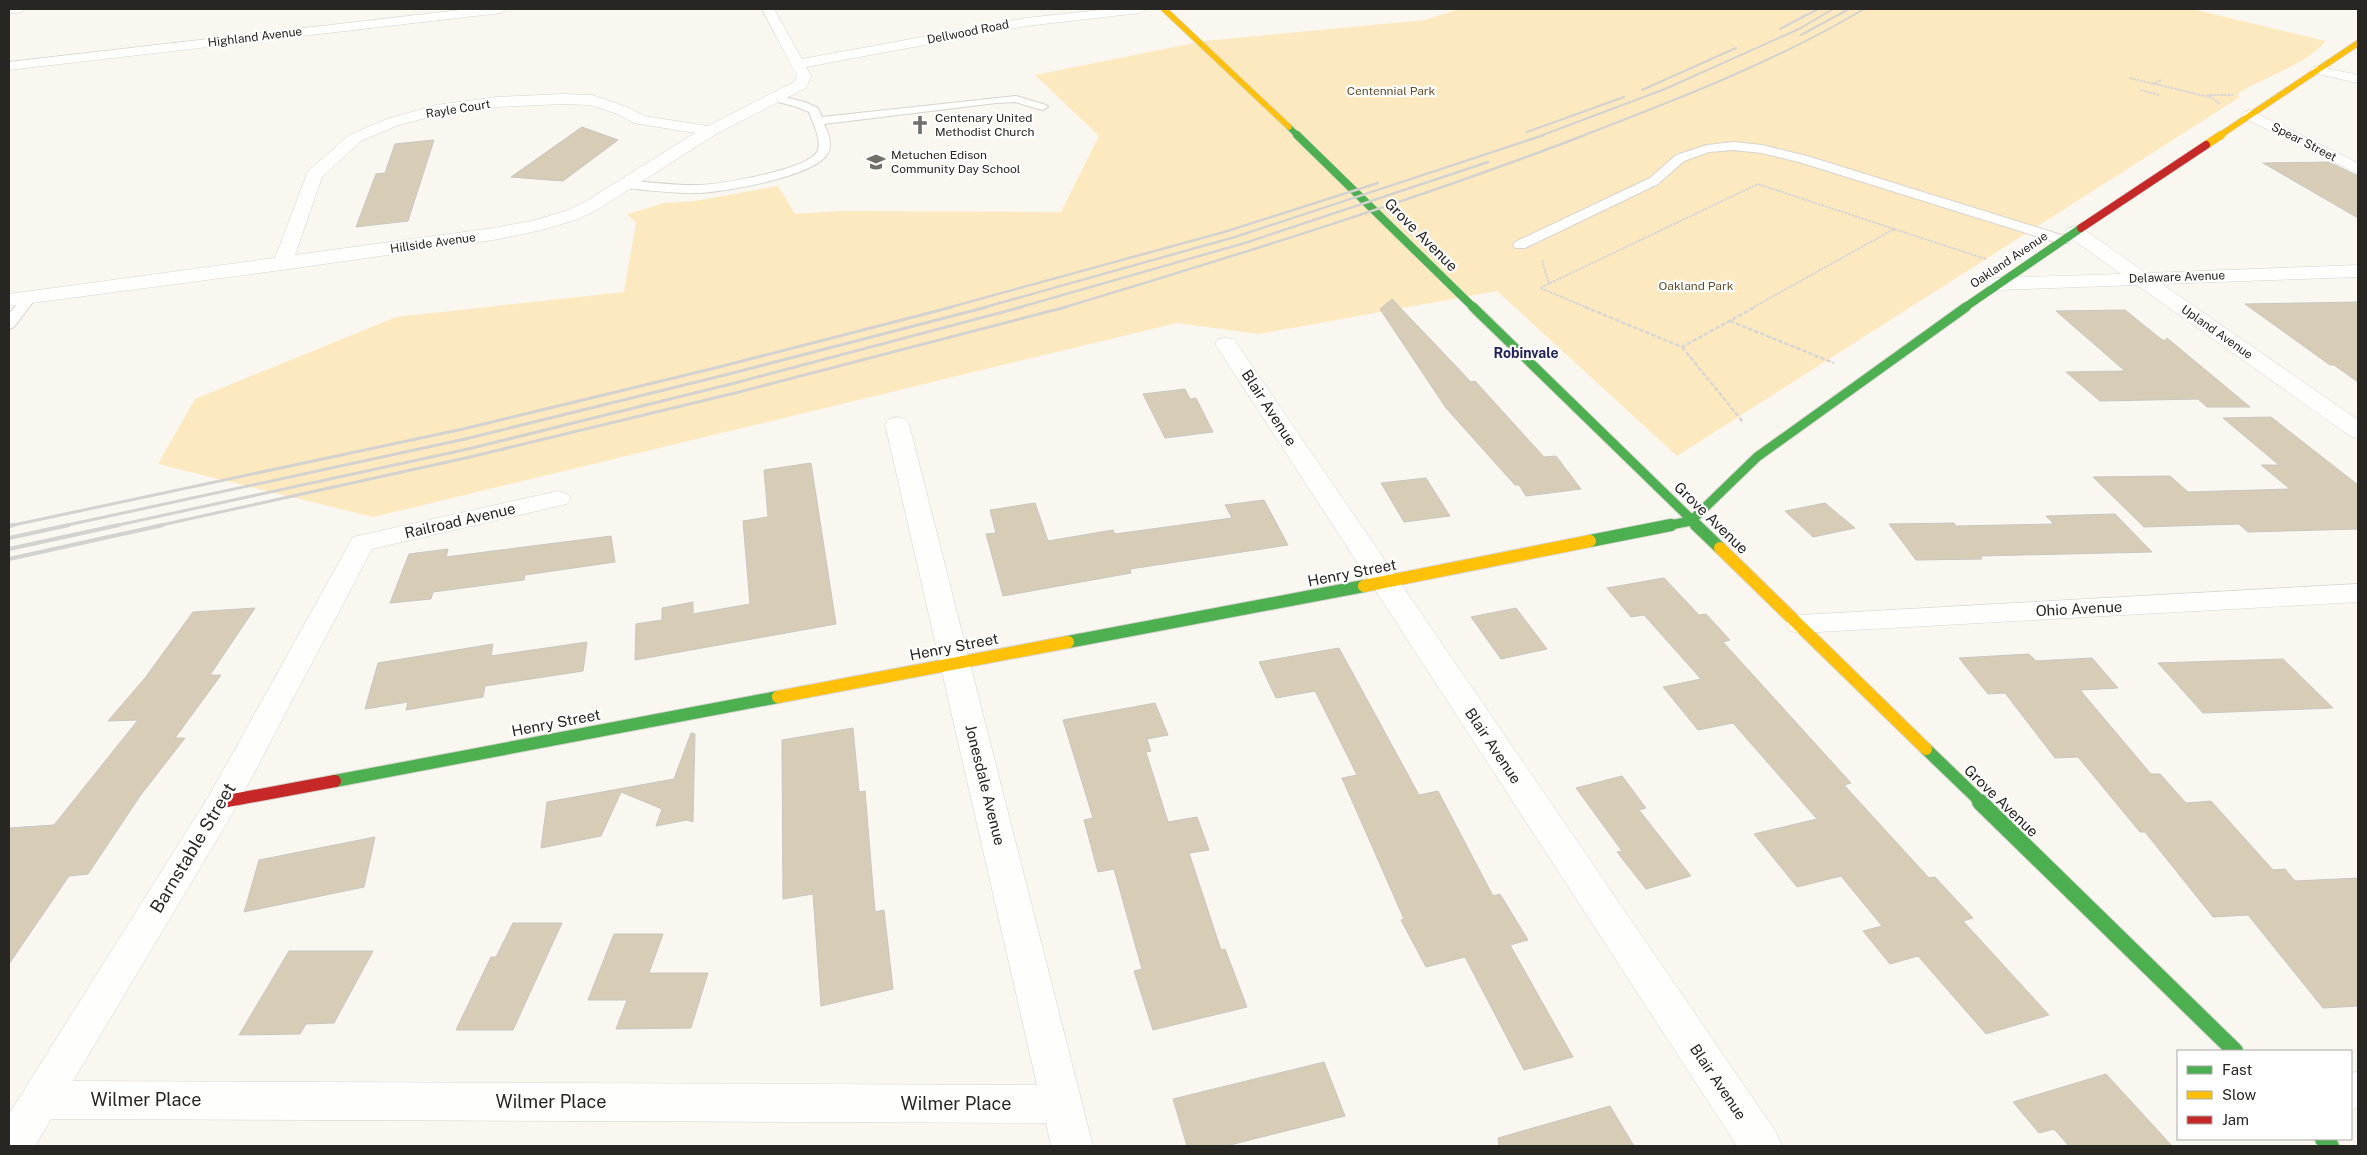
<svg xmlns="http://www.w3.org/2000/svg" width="2367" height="1155" font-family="'Public Sans',sans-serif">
	<rect width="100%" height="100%" fill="#faf7f0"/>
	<path fill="#fce9bf" d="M1459,9H2192L2326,41C2303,67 2265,76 2237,94L2240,97L1677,456L1497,291L1259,334L1177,323L373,517L158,464L195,399L396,317L624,292L636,223L627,214L665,203L695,201L778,186L795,214L840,211L1061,212L1099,136L1035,75L1204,41L1425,20Z"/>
	<path fill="#d7cdb7" stroke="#c8c6c1" d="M582,127L618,140L563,181L511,177Z
		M434,140L408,221L356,227L376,174L385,173L395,144Z
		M2329,162L2358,176V218L2263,163Z
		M1392,299L1471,382L1475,381L1544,457L1556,456L1581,489L1526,496L1519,485H1515L1446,408L1380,309Z
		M2358,302V382L2334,365H2330L2245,304Z
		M2125,310L2161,339L2165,341L2167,338L2250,407H2207L2198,399L2100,401L2066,372L2125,371L2056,311Z
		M1185,389L1190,399L1196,398L1213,432L1165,438L1143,394Z
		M2271,417L2358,485V529L2248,532L2239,524L2144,527L2093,477L2170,476L2188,492L2290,489L2261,465H2279L2223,418Z
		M811,463L836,624L635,660L636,624L662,620V608L693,602V614L750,604L743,521L768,517L764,470Z
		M1426,478L1450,516L1404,522L1381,483Z
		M1264,500L1288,545L1130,569L1131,573L1003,596L986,534L996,533L990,510L1035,503L1048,541L1113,530L1115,534L1232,518L1225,505Z
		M1825,503L1855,528L1813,537L1785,511Z
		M2115,514L2152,552L1980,556L1982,559L1916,560L1889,524L1954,523L1956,526L2054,524L2046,516Z
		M611,536L615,562L525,575L524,580L433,592L431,599L390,603L409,554L448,549L446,557Z
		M1664,578L1699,615L1706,614L1730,640L1723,642L1851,783L1844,785L1929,878L1935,877L1973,918L1963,921L2049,1015L1986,1034L1918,956L1890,964L1863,931L1882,926L1841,876L1797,887L1754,834L1817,819L1733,723L1698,730L1663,687L1701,679L1644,615L1631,617L1607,588Z
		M255,608L210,675H221L175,738H185L140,796L88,874L69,876L9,964V828L54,825L138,720L108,721L145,678L193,612Z
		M1516,608L1547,649L1501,659L1471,617Z
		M587,642L583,671L485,686L483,697L406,710L408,702L365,709L378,663L493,644L491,656Z
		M1339,648L1419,795L1438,791L1493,896L1500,894L1528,940L1510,945L1573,1057L1524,1070L1465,957L1426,967L1401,920L1404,919L1342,778L1357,775L1315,691L1276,698L1259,662Z
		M2029,654L2036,661L2092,658L2118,688L2080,690L2151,774H2160L2186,803L2211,801L2273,870L2285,869L2295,881L2358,878V1006L2323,1008L2248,915L2213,917L2145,832H2140L2078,757L2055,758L2005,693L1988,694L1959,658Z
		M2283,659L2333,708L2203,713L2158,663Z
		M1155,703L1168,735L1147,739L1151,751L1146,752L1168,822L1197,817L1209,850L1189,853L1221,950L1225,949L1247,1007L1153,1030L1134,971L1142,969L1114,869L1098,872L1084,820L1093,818L1063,720Z
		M853,728L859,792L865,791L875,912L884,910L893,989L821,1006L813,894L783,899L782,740Z
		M691,733L695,734L693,822L687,820L656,826L662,809L621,792L601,836L541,848L547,802L674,779Z
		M1622,776L1646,808L1639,810L1691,876L1646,889L1617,852L1622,851L1576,788Z
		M375,837L364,887L244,912L259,860Z
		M513,923H562L513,1030H456L491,957H496Z
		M614,934H663L649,973H708L691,1028L616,1029L627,1000H588Z
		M289,951H373L334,1023L306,1024L300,1034L239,1035Z
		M1324,1062L1345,1116L1226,1146H1187L1173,1099Z
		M2106,1074L2172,1146H2069L2054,1129L2039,1133L2013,1102Z
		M1610,1106L1634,1146H1499L1498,1138Z"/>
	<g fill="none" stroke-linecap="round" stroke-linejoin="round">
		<g stroke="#d7d4cf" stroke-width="2">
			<path id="lane" d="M775,95L805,102L818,108L822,117L1016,96L1046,105L1048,107L1042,110L1015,102L996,103L824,124C828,132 833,144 828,153C817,176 725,192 700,193C675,194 649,190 624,188L618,184L624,180C649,182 675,186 700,185C722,184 806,170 817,152C823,141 812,122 809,112L797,107L771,100L769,98Z
				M1733,142L1762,145L1807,156L2068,237L2070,240L2068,243H2058L1799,162L1762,153L1733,150L1709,152L1684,161L1658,184L1525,248H1515L1513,245L1515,242L1650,178L1676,155L1707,145Z
				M29,294L36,298L14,327L9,329V314L24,295Z"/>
		</g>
		<g stroke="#d7d4cf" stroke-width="1">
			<path id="street" d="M9,9H24L22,12L9,14Z
				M469,9H508L501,13L9,70V62Z
				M762,9H774L802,59L1026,18L1108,9H1147L1140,13L1026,26L806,67L811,76L806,88L716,134L600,208L578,219L542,230L493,240L282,270L9,306V294L275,258L308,171L349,135L387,119L436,105L497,97L562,94L592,95L627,107L644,116L708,126L794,82L797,76ZM562,104L590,105L615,113L634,123L695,133L588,200L566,211L532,221L493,228L295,255L322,177L361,141L399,125L437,115L497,107Z
				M2318,66L2358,75V83L2313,73L2311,70L2313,67Z
				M2250,110L2358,163V174L2244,118L2242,115L2244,112Z
				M2075,226L2082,228L2146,273L2358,265V277L2162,284L2358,420V438L2350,436L2137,285L1997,290L1990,288L1987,284L1990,280L1997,278L2121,274L2068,236L2066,232L2068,228Z
				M1226,338L1234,339L1237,344L1776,1132L1782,1146H1737L1215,344L1218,339Z
				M897,417L905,419L909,424L1093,1146H1051L1046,1123L51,1119L35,1146H9V1114L210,794L353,537L558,491L567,494L571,499L567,504L372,549L234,811L73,1081L1037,1085L885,424L889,419Z
				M2358,584V602L1800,633L1790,631L1786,624L1790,617L1800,615Z
				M2358,1072V1108L2351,1109V1073Z"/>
		</g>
		<g stroke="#d7d4cf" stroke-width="7">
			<path id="fast-far4" d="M1289,127L1298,136"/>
		</g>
		<g stroke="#d7d4cf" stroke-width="9">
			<path id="fast-far3" d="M1297,135L1474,308
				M1964,308L2081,228"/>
		</g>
		<g stroke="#d7d4cf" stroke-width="11">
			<path id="fast-far2" d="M1473,307L1698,526
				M1665,526L1691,521L1757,457L1966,307"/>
		</g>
		<g stroke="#d7d4cf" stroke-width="14">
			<path id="fast-far1" d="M1696,525L1720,548
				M1590,541L1671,525
				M1068,642L1364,586
				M1926,749L1982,803
				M335,781L778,697"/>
		</g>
		<g stroke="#d7d4cf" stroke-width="18">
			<path id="fast" d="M1980,802L2235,1051
				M2323,1139L2331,1146"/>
		</g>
		<g stroke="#d7d4cf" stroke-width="7">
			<path id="slow-far2" d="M1164,9L1289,127
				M2219,136L2358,43"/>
		</g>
		<g stroke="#d7d4cf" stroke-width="9">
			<path id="slow-far1" d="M2206,145L2221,135"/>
		</g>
		<g stroke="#d7d4cf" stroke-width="14">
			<path id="slow" d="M1720,548L1926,749
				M1364,586L1590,541
				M778,697L1068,642"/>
		</g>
		<g stroke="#d7d4cf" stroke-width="9">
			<path id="jam-far1" d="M2081,228L2206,145"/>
		</g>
		<g stroke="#d7d4cf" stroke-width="14">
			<path id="jam" d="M222,802L335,781"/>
		</g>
		<path stroke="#d7d6d4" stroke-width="2" stroke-dasharray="2.5 1" stroke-linecap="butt" d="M2130,78L2209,97
			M2152,84L2162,80
			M2140,90L2159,95
			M2220,104L2208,95H2233
			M1894,229L1986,259
			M1542,260L1549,284
			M1588,308L1540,288L1758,184L1894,229L1752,308"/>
		<path stroke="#d7d6d4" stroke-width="2.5" stroke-dasharray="4.5 2" stroke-linecap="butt" d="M1585,307L1682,347L1755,307
			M1730,321L1834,363
			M1682,347L1743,422"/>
		<use href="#lane" fill="#fefefd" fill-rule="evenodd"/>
		<use href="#street" fill="#fefefd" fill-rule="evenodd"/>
		<use href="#fast-far4" stroke="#4caf50" stroke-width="5.5"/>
		<use href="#fast-far3" stroke="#4caf50" stroke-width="8"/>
		<use href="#fast-far2" stroke="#4caf50" stroke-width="9"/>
		<use href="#fast-far1" stroke="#4caf50" stroke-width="12"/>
		<use href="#fast" stroke="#4caf50" stroke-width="16"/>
		<use href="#slow-far2" stroke="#ffc107" stroke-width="5.5"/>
		<use href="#slow-far1" stroke="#ffc107" stroke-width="8"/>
		<use href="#slow" stroke="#ffc107" stroke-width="12"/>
		<use href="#jam-far1" stroke="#c62828" stroke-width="8"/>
		<use href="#jam" stroke="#c62828" stroke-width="12"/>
		<path stroke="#d3d2d0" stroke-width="2" d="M1780,29L1818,9
			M1801,35L1849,9
			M1642,90L1736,48
			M1527,132L1624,97
			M1540,136L1665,89L1799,29L1833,9
			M1582,136C1678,99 1775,62 1864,9"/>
		<path stroke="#d3d2d0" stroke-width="2.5" d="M947,308L1224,232L1378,183
			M982,308L1235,237L1544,135
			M1017,308L1245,243L1488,162
			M1062,308C1238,255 1413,201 1585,135"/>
		<path stroke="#d3d2d0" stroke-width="3" d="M9,526L463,429L719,367L952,307
			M63,526L465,439L725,375L987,307
			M114,526L468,449L731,384L1022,307
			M157,526L470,457L735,393L1066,307"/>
		<path stroke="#d3d2d0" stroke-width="4" d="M9,526L14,525
			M9,538L69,525
			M9,549L119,525
			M9,559L163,525"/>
	</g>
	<defs>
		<g id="church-bare" transform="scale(1.5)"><path d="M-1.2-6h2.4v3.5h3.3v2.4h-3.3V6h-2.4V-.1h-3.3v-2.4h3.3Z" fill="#716f6a" stroke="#fff" stroke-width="2.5" paint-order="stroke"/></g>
		<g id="school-bare" transform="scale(1.5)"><path d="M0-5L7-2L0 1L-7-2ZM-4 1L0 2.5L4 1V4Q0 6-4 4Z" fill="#716f6a" stroke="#fff" stroke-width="2.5" paint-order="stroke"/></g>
	</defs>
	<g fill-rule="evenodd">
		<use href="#church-bare" x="920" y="125"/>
		<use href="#school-bare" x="876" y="162"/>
	</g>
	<g text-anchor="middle" stroke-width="4.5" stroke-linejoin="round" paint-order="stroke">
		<g font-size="12" fill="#272622" stroke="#fff">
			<text transform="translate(968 32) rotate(-11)" y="4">Dellwood Road</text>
			<text transform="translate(255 37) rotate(-7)" y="4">Highland Avenue</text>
			<text transform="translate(458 109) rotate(-9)" y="4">Rayle Court</text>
			<text transform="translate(2304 142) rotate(27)" y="4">Spear Street</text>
			<text transform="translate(433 243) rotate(-8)" y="4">Hillside Avenue</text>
			<text transform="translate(2009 260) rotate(-34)" y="4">Oakland Avenue</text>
			<text transform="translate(2177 277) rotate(-2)" y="4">Delaware Avenue</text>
			<text transform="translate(2217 332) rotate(35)" y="4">Upland Avenue</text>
		</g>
		<g font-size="12" fill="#614f26" stroke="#fff">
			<text x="1391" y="95">Centennial Park</text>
			<text x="1696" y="290">Oakland Park</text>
		</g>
		<g font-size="12" fill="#272622" stroke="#fff" text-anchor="start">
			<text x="935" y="122">Centenary United<tspan x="935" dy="14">Methodist Church</tspan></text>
			<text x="891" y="159">Metuchen Edison<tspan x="891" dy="14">Community Day School</tspan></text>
		</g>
		<g font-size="14" font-weight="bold" fill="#22235c" stroke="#fff">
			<text x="1526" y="358">Robinvale</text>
		</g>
		<g font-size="15" fill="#272622" stroke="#fff">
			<text transform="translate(1421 235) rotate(45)" y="5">Grove Avenue</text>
			<text transform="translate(1269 408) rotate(57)" y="5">Blair Avenue</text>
			<text transform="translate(1711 518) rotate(44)" y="5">Grove Avenue</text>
			<text transform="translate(460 521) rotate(-13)" y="5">Railroad Avenue</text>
			<text transform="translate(1352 573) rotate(-11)" y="5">Henry Street</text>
			<text transform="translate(2079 609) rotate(-3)" y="5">Ohio Avenue</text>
			<text transform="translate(954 647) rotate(-11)" y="5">Henry Street</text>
			<text transform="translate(556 723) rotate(-11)" y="5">Henry Street</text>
			<text transform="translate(1493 746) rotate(56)" y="5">Blair Avenue</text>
			<text transform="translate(985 785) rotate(76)" y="5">Jonesdale Avenue</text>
			<text transform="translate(2001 801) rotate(44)" y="5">Grove Avenue</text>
			<text transform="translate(1718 1082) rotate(56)" y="5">Blair Avenue</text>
		</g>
		<g font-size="18" fill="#272622" stroke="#fff">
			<text transform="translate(193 848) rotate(-59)" y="6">Barnstable Street</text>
			<text x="146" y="1106">Wilmer Place</text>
			<text x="551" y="1108">Wilmer Place</text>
			<text x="956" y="1110">Wilmer Place</text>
		</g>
	</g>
	<rect width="2367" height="1155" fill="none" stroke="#272622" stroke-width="20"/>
	<rect x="2177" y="1050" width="175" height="90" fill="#ffffff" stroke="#a9a8a7"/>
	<rect x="2187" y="1066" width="25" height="8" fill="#4caf50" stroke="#a9a8a7"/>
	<text x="2222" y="1075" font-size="15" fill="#272622">Fast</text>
	<rect x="2187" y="1091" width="25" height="8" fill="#ffc107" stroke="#a9a8a7"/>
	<text x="2222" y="1100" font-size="15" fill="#272622">Slow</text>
	<rect x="2187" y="1116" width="25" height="8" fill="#c62828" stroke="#a9a8a7"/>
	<text x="2222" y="1125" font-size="15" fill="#272622">Jam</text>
</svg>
